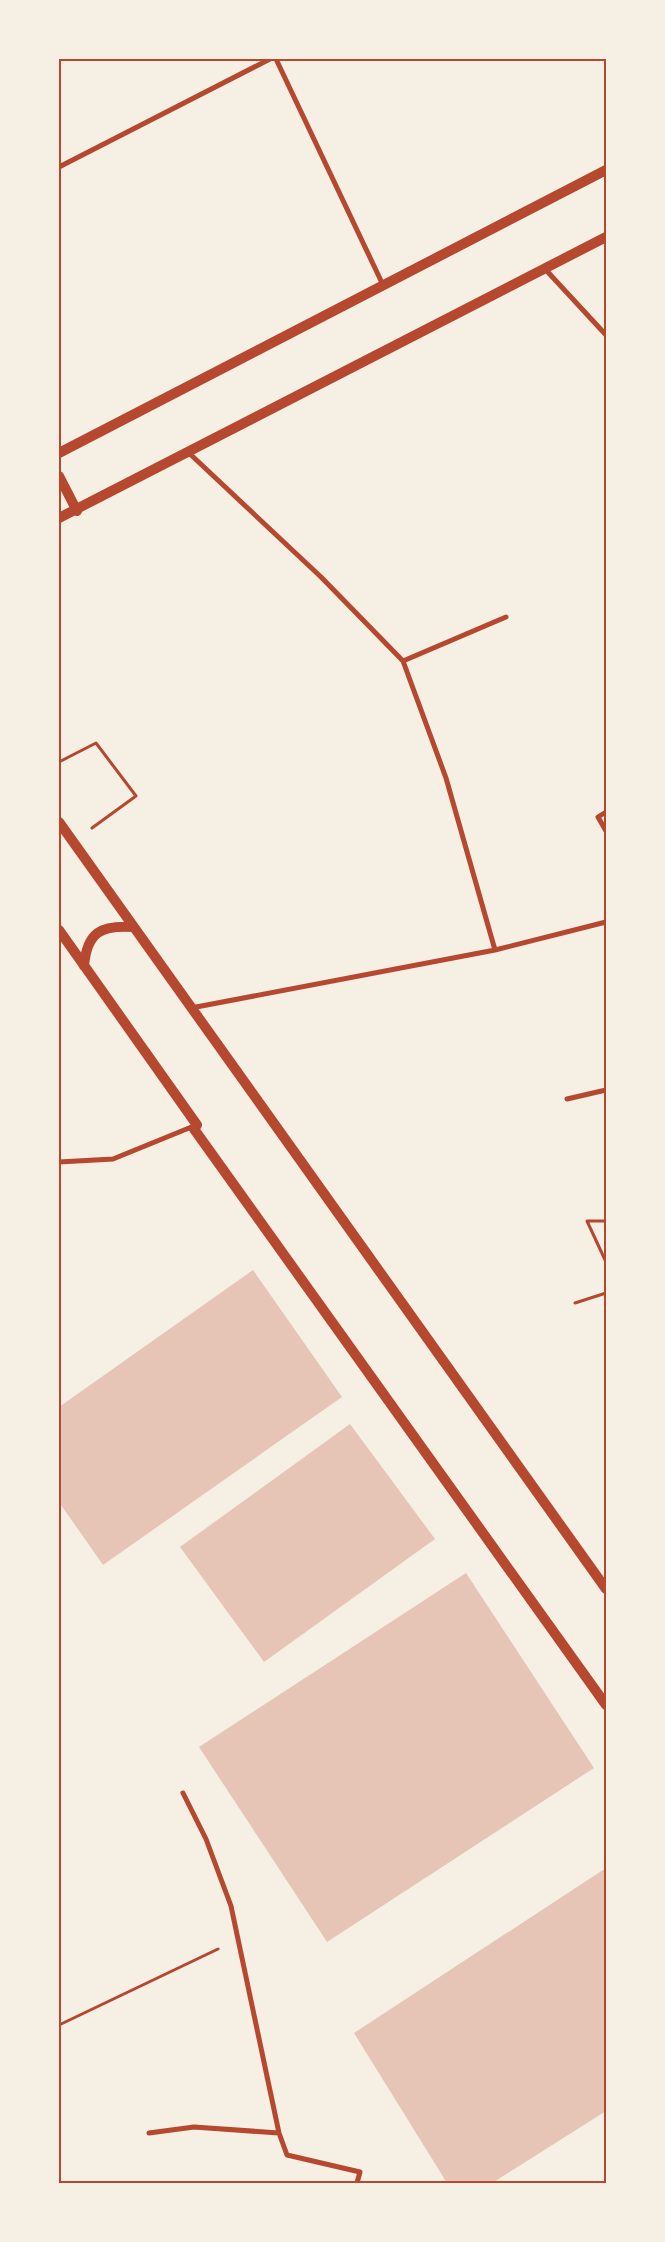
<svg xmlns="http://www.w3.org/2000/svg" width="665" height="2242" font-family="Overpass,sans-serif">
	<rect width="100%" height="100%" fill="#f6efe4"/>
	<path fill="#e6c5b7" d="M253,1270L342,1397L103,1565L59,1502V1407Z
		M350,1424L435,1539L264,1662L180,1547Z
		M466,1573L594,1768L327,1942L199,1747Z
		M606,1868V2111L492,2183H447L354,2033Z"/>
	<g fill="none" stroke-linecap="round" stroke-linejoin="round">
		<path stroke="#b5482f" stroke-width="3" d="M59,762L96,743L136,796L92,828
			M606,1221H587L606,1262
			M575,1303L606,1293
			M59,2025L218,1949"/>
		<path stroke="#b5482f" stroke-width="5" d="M276,59L383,285
			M59,167L270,59
			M545,269L606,335
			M189,453L321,577L403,661L446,778L495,950
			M403,661L506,617
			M606,812L598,817L606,831
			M191,1008L495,950L606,922
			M567,1099L606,1090
			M59,1162L113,1159L194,1126
			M183,1793L206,1839L231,1906L279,2133L287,2155L360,2172L357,2183
			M149,2133L194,2127L279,2133"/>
		<path stroke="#b5482f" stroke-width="10" d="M59,453L606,170
			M59,476L77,511
			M59,518L606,237
			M59,822L606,1589
			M59,930L197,1125L194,1129L606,1705
			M84,966C87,932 101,925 133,927"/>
	</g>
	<rect width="665" height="2242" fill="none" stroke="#f6efe4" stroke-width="120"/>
	<rect x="60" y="60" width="545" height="2122" fill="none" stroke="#b5482f" stroke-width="2"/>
</svg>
